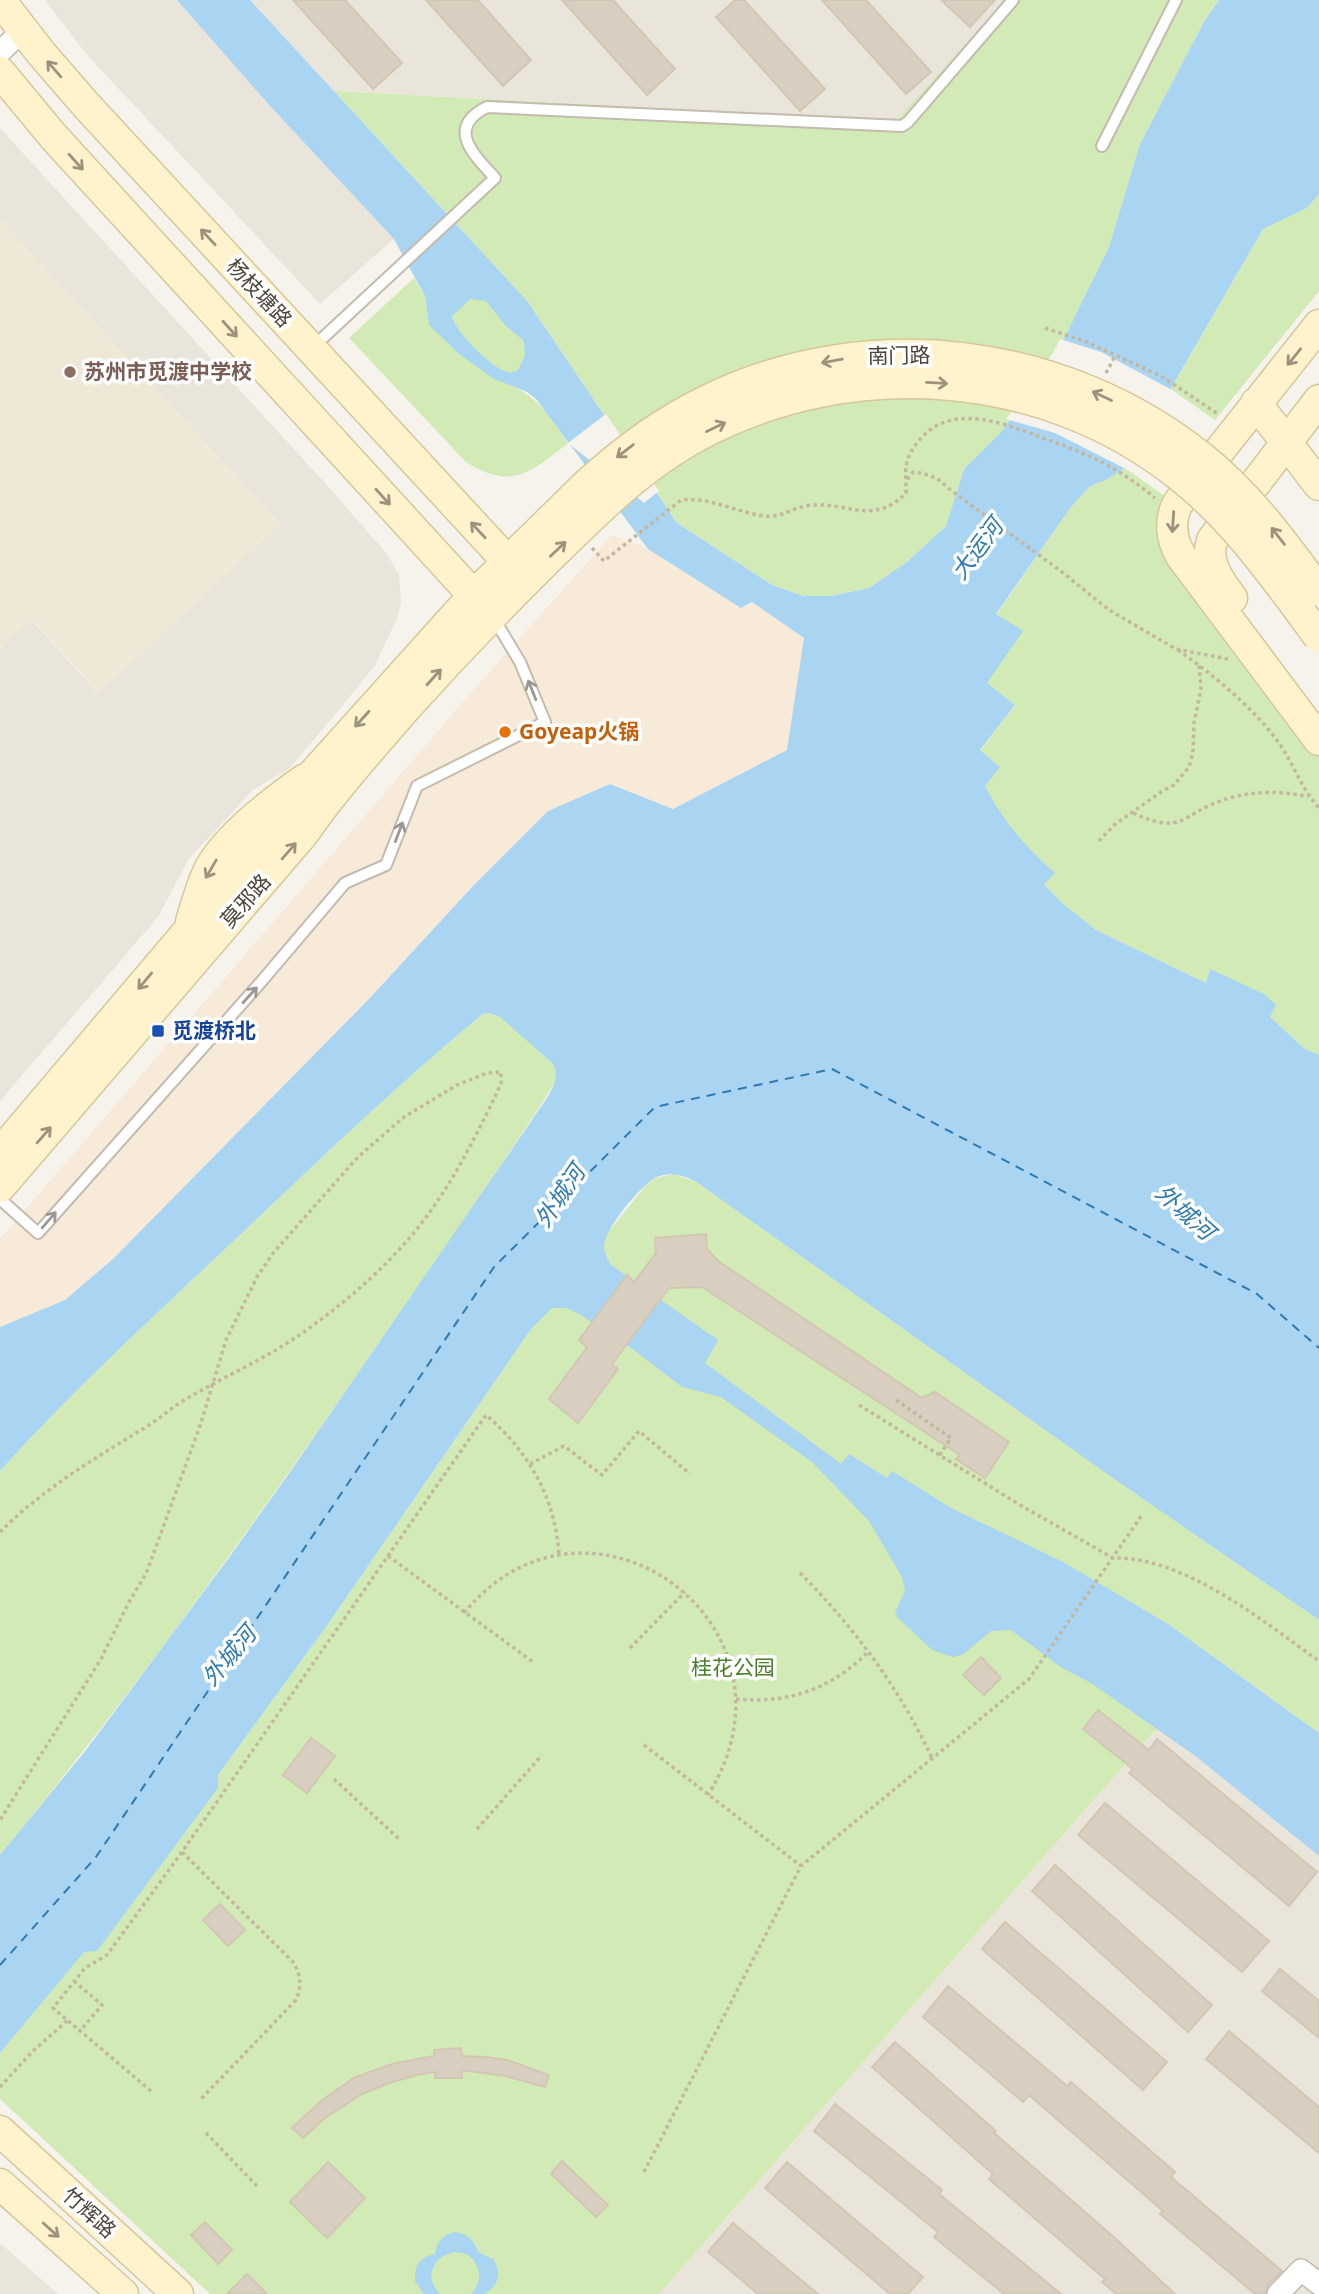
<svg xmlns="http://www.w3.org/2000/svg" width="1319" height="2294" font-family="'Noto Sans','Noto Sans SC',sans-serif">
	<rect width="100%" height="100%" fill="#f6f3ec"/>
	<path fill="#eae5da" d="M45,0H177L271,107L394,239L320,304L88,56Z
		M250,0H1005L897,121L334,91Z
		M0,128L324,482L387,554L399,575L401,601L398,617L375,665L344,704L289,769L253,790L188,860L158,917L0,1101V649L31,619L98,693L280,524L0,220Z
		M1157,1728L1194,1755L1319,1856V2294H659Z
		M0,2243L58,2294H0Z"/>
	<path fill="#f7ead8" d="M612,535L648,549L741,608L752,602L804,637L788,750L673,809L610,784L548,811L473,886L369,999L113,1259L65,1300L0,1327V1239L482,680Z"/>
	<path fill="#efe8d6" d="M0,220L280,524L99,693L32,619L0,649Z"/>
	<path fill="#d2eab5" d="M1005,0H1219L1205,20L1140,144L1109,247L1056,355L1002,431L964,469L946,526L907,562L869,588L832,596H805L772,585L677,523L527,301L334,91L896,121Z
		M1319,194V291L1215,420L1171,389L1263,229L1307,208Z
		M414,278L425,296L429,324L487,281L547,356L510,385C540,398 550,418 568,443C531,472 512,491 466,462L349,338Z
		M1125,468L1173,502L1161,517L1319,740V1055L1305,1049L1270,1017L1264,994L1210,970L1206,983L1096,930L1061,903L1044,883L1054,873C1028,848 1000,823 986,788C981,777 981,763 980,751L1015,705L987,683L996,615L1071,507L1090,486L1106,480Z
		M489,1013L500,1017L553,1064L557,1070L556,1081C502,1166 444,1248 387,1331C264,1510 138,1687 0,1855V1471C71,1392 150,1320 227,1247C311,1168 394,1087 483,1014Z
		M674,1174L698,1183L1117,1481L1319,1620V1733L1168,1624L1139,1607L1092,1683L1157,1728L659,2294H210L0,2099V2053L217,1788L218,1775L328,1624L531,1329L646,1185L655,1178Z"/>
	<path fill="#a9d4f2" fill-rule="evenodd" d="M177,0H250L527,301L677,523L772,585L804,596H832L869,588L907,562L946,526L964,469L1002,431L1056,355L1109,247L1140,144L1205,20L1219,0H1319V194L1307,208L1263,229L1125,468L1106,480L1090,486L1071,507L996,614L1023,631L987,683L1015,705L980,750L1000,767L985,786C1004,823 1025,846 1055,873L1044,884L1062,903L1096,930L1206,983L1210,969L1264,994L1276,1005L1270,1017L1305,1049L1319,1055V1620L1117,1481L698,1183C685,1176 672,1171 657,1177C642,1183 605,1229 604,1245C604,1252 607,1258 611,1265L718,1340L705,1363L841,1464L849,1454L887,1478L892,1471L951,1508L1063,1562L1168,1624L1319,1733V1856L1194,1755L1091,1683L1062,1668L1011,1630L991,1631L962,1655L953,1657L932,1650L898,1618L895,1613L905,1590L902,1577L869,1521L812,1462L721,1397L682,1387L630,1347L579,1314L567,1308H552L531,1329L328,1624L218,1775V1788L97,1951L84,1952L0,2053V1855L86,1750L228,1559L290,1472L532,1120C541,1104 564,1082 553,1064L500,1017L489,1013L483,1014C394,1087 311,1168 227,1247C150,1320 71,1392 0,1471V1327L65,1300L113,1259L369,999L473,886L548,811L610,784L673,809L787,750L804,638L752,602L741,608L648,549L536,399L527,392L494,379L479,368L459,354L429,325L425,296L394,239L271,107ZM470,299L486,301L506,326L524,341L525,356L518,370C513,372 512,373 507,372C493,369 453,330 452,316Z
		M455,2232C468,2234 474,2240 478,2252L493,2259C502,2273 499,2286 484,2294H471C478,2287 481,2278 478,2269C467,2232 410,2263 440,2294H424L415,2281C414,2266 420,2257 435,2254C437,2241 443,2235 455,2232Z"/>
	<path fill="#f6f3ec" d="M1060,339L1101,352L1174,391L1128,470L1055,433L1006,419L1053,353Z
		M606,414L659,491L644,503L568,443Z"/>
	<g fill="none" stroke-linecap="round" stroke-linejoin="round">
		<path stroke="#2e7ab2" stroke-width="2" stroke-dasharray="9 7" stroke-linecap="butt" d="M0,1965L96,1857L494,1267L655,1107L832,1069L1257,1294L1319,1348"/>
	</g>
	<path fill="#d8cfc1" stroke="#d3c7b4" stroke-width="2" d="M293,0H345L402,63L373,89Z
		M426,0H478L531,60L503,86Z
		M562,0H613L675,69L647,95Z
		M735,0H744L825,89L800,111L716,17Z
		M822,0H866L931,72L906,94Z
		M941,0H995L970,27Z
		M706,1234L707,1249L718,1261L922,1398L935,1392L1009,1442L985,1478L956,1459L960,1455L702,1287L669,1288L612,1364L618,1369L578,1423L549,1399L587,1347L579,1340L627,1275L634,1282L656,1253L655,1238Z
		M981,1657L1001,1678L984,1695L963,1675Z
		M1098,1710L1149,1750L1157,1739L1317,1872L1289,1906L1129,1773L1133,1769L1083,1729Z
		M311,1738L335,1756L307,1793L283,1775Z
		M1105,1803L1269,1941L1242,1972L1078,1835Z
		M1055,1865L1212,2005L1188,2032L1032,1891Z
		M220,1904L245,1930L228,1946L203,1920Z
		M1005,1922L1167,2062L1143,2090L982,1949Z
		M1280,1969L1319,2001V2038L1262,1991Z
		M948,1986L1067,2086L1071,2082L1175,2172L1171,2177L1282,2271L1268,2285L1265,2294H1255L1160,2214L1163,2211L1029,2095L1023,2102L923,2017Z
		M1229,2031L1319,2107V2153L1206,2059Z
		M895,2042L996,2131L994,2133L1116,2239L1175,2294H1116L1102,2282L1105,2279L989,2179L993,2174L872,2067Z
		M461,2048L462,2056L487,2057L507,2060L549,2075L545,2087L505,2076L461,2070L462,2078H435V2072L417,2075L389,2083L362,2094L325,2118L303,2138L292,2128L321,2101L354,2078L392,2064L434,2056V2050Z
		M835,2104L942,2190L939,2194L1061,2294H1004L934,2237L938,2232L814,2131Z
		M562,2161L608,2205L596,2217L551,2174Z
		M328,2162L365,2198L327,2238L290,2202Z
		M787,2162L923,2277L908,2294H890L765,2188Z
		M205,2222L232,2250L218,2264L191,2235Z
		M733,2223L818,2294H758L708,2252Z
		M247,2274L267,2294H227Z"/>
	<g fill="none" stroke-linecap="round" stroke-linejoin="round">
		<g stroke="#c2bbae" stroke-width="14">
			<path id="lane" d="M1102,146L1176,0
				M313,347L495,178C474,155 445,128 487,107L902,126L908,122L1013,0
				M0,1199L38,1233L261,982L345,883L386,865L417,786L545,722L520,662L493,617"/>
		</g>
		<g stroke="#c2bbae" stroke-width="24">
			<path id="street" d="M0,52L22,31
				M1278,2294L1301,2270L1319,2284"/>
		</g>
		<g stroke="#d6c79b" stroke-width="33">
			<path id="secondary" d="M0,0L41,53L86,105L520,575
				M0,72L53,136L486,609
				M1319,325L1178,503C1169,520 1171,539 1181,556L1319,740
				M1256,403L1319,485
				M1232,598C1219,581 1205,562 1212,540L1319,400
				M191,922C196,904 201,887 209,870C226,837 275,800 305,779
				M0,1153L190,929L283,826L314,773L473,596L585,486
				M0,1187L303,834C334,789 369,751 404,710C467,640 532,573 601,508
				M0,2131L178,2294
				M0,2184L123,2294"/>
		</g>
		<path stroke="#c4b79f" stroke-width="3.5" stroke-dasharray="3.5 3.5" stroke-linecap="butt" d="M1045,328L1087,342L1161,376L1218,414
			M1106,373L1115,356
			M906,479C904,460 911,449 923,436C957,401 1013,427 1051,441C1076,450 1101,460 1124,475C1135,482 1145,490 1155,498
			M592,548L604,561L681,500C711,497 735,512 764,516C781,518 790,509 805,506C846,499 871,528 906,493V481L913,472C928,474 938,477 948,488L1062,572L1109,610L1176,649L1228,659
			M1178,650C1212,674 1254,708 1279,743C1294,765 1300,786 1319,808
			M1133,813C1184,836 1179,815 1223,800C1250,791 1280,790 1308,797
			M1099,841L1114,825L1161,792L1174,785L1189,767L1193,753L1194,723L1201,689L1199,665
			M896,1400L951,1438L939,1456
			M859,1405L1020,1505L1113,1558C1184,1556 1264,1622 1319,1661
			M530,1464L564,1446L602,1475L639,1431L690,1474
			M0,1532C43,1489 95,1458 146,1427C159,1419 169,1410 181,1402C221,1378 263,1360 301,1334C341,1306 381,1272 412,1235C450,1190 476,1136 501,1084V1072L487,1073L457,1085L404,1117L358,1157L274,1252L257,1277L226,1340L200,1426L146,1574L129,1602L101,1659L0,1820
			M388,1556L533,1662
			M800,1573C855,1628 899,1688 932,1758
			M464,1613C587,1462 815,1624 708,1795
			M630,1648L685,1592
			M736,1699C788,1704 832,1689 869,1651
			M644,1745L801,1866
			M334,1779L399,1839
			M477,1829L542,1755
			M182,1852L293,1962C301,1975 302,1986 296,2000L201,2099
			M74,1981L102,2005L80,2031
			M0,2087L33,2051L68,2020
			M151,2091L53,2008L85,1968L107,1955L182,1852L486,1415C529,1452 556,1499 559,1556
			M206,2133L257,2186
			M644,2172L801,1866L1029,1679L1142,1515"/>
		<use href="#lane" stroke="#fff" stroke-width="10"/>
		<use href="#street" stroke="#fff" stroke-width="21"/>
		<use href="#secondary" stroke="#fff3cd" stroke-width="30"/>
		<g stroke="#d6c79b" stroke-width="33" stroke-linecap="butt">
			<path id="secondary-bridge" d="M585,486C623,451 663,421 710,399C869,323 1062,347 1200,456C1248,494 1283,542 1319,591
				M601,508C632,479 665,453 703,433C854,355 1042,368 1177,474C1235,519 1276,579 1319,637"/>
		</g>
		<use href="#secondary-bridge" stroke="#fff3cd" stroke-width="30"/>
	</g>
	<defs><path id="oneway-shaft" d="M-6 0H5M1.5-3L5.5 0L1.5 3" fill="none" stroke-width="1.6" stroke-linecap="round" stroke-linejoin="round" transform="scale(1.75)"/></defs>
	<g stroke="#9c937c">
		<use href="#oneway-shaft" transform="translate(54 69) rotate(-131)"/>
		<use href="#oneway-shaft" transform="translate(76 162) rotate(48)"/>
		<use href="#oneway-shaft" transform="translate(208 237) rotate(-133)"/>
		<use href="#oneway-shaft" transform="translate(230 329) rotate(48)"/>
		<use href="#oneway-shaft" transform="translate(1294 357) rotate(129)"/>
		<use href="#oneway-shaft" transform="translate(832 361) rotate(170)"/>
		<use href="#oneway-shaft" transform="translate(937 383) rotate(3)"/>
		<use href="#oneway-shaft" transform="translate(1102 396) rotate(-155)"/>
		<use href="#oneway-shaft" transform="translate(716 427) rotate(-26)"/>
		<use href="#oneway-shaft" transform="translate(625 451) rotate(142)"/>
		<use href="#oneway-shaft" transform="translate(383 497) rotate(48)"/>
		<use href="#oneway-shaft" transform="translate(1173 522) rotate(94)"/>
		<use href="#oneway-shaft" transform="translate(478 530) rotate(-133)"/>
		<use href="#oneway-shaft" transform="translate(1278 536) rotate(-128)"/>
		<use href="#oneway-shaft" transform="translate(558 549) rotate(-43)"/>
		<use href="#oneway-shaft" transform="translate(434 677) rotate(-48)"/>
		<use href="#oneway-shaft" transform="translate(362 719) rotate(132)"/>
		<use href="#oneway-shaft" transform="translate(289 851) rotate(-49)"/>
		<use href="#oneway-shaft" transform="translate(211 869) rotate(120)"/>
		<use href="#oneway-shaft" transform="translate(145 981) rotate(130)"/>
		<use href="#oneway-shaft" transform="translate(44 1135) rotate(-49)"/>
		<use href="#oneway-shaft" transform="translate(51 2230) rotate(42)"/>
	</g>
	<g stroke="#9c9892">
		<use href="#oneway-shaft" transform="translate(532 690) rotate(-112)"/>
		<use href="#oneway-shaft" transform="translate(399 832) rotate(-69)"/>
		<use href="#oneway-shaft" transform="translate(250 995) rotate(-48)"/>
		<use href="#oneway-shaft" transform="translate(49 1220) rotate(-49)"/>
	</g>
	<circle fill="#8d6e63" stroke="#fff" stroke-width="2.5" cx="70" cy="372" r="7"/>
	<circle fill="#e8710a" stroke="#fff" stroke-width="2.5" cx="505" cy="732" r="7"/>
	<rect fill="#1a4fb4" stroke="#fff" stroke-width="2.5" x="151" y="1024" width="14" height="14" rx="3.5"/>
	<g text-anchor="middle" stroke-width="7" stroke-linejoin="round" paint-order="stroke">
		<g font-size="21" fill="#4b4439" stroke="#fff">
			<text transform="translate(259 293) rotate(47)" y="7">杨枝塘路</text>
			<text transform="translate(899 356) rotate(-1)" y="7">南门路</text>
			<text transform="translate(246 901) rotate(-49)" y="7">莫邪路</text>
			<text transform="translate(89 2213) rotate(42)" y="7">竹辉路</text>
		</g>
		<g font-size="21" font-weight="bold" fill="#785e54" stroke="#fff" text-anchor="start">
			<text x="84" y="379">苏州市觅渡中学校</text>
		</g>
		<g font-size="21" font-weight="bold" fill="#c56008" stroke="#fff" text-anchor="start">
			<text x="519" y="739">Goyeap火锅</text>
		</g>
		<g font-size="21" font-weight="bold" fill="#164399" stroke="#fff" text-anchor="start">
			<text x="172" y="1038">觅渡桥北</text>
		</g>
		<g font-size="21" fill="#4a7f2a" stroke="#fff">
			<text x="733" y="1675">桂花公园</text>
		</g>
		<g font-size="23" font-style="italic" fill="#2e7ab2" stroke="#fff">
			<text transform="translate(977 549) rotate(-53)" y="8">大运河</text>
			<text transform="translate(560 1196) rotate(-56)" y="8">外城河</text>
			<text transform="translate(1185 1212) rotate(42)" y="8">外城河</text>
			<text transform="translate(229 1656) rotate(-50)" y="8">外城河</text>
		</g>
	</g>
</svg>
